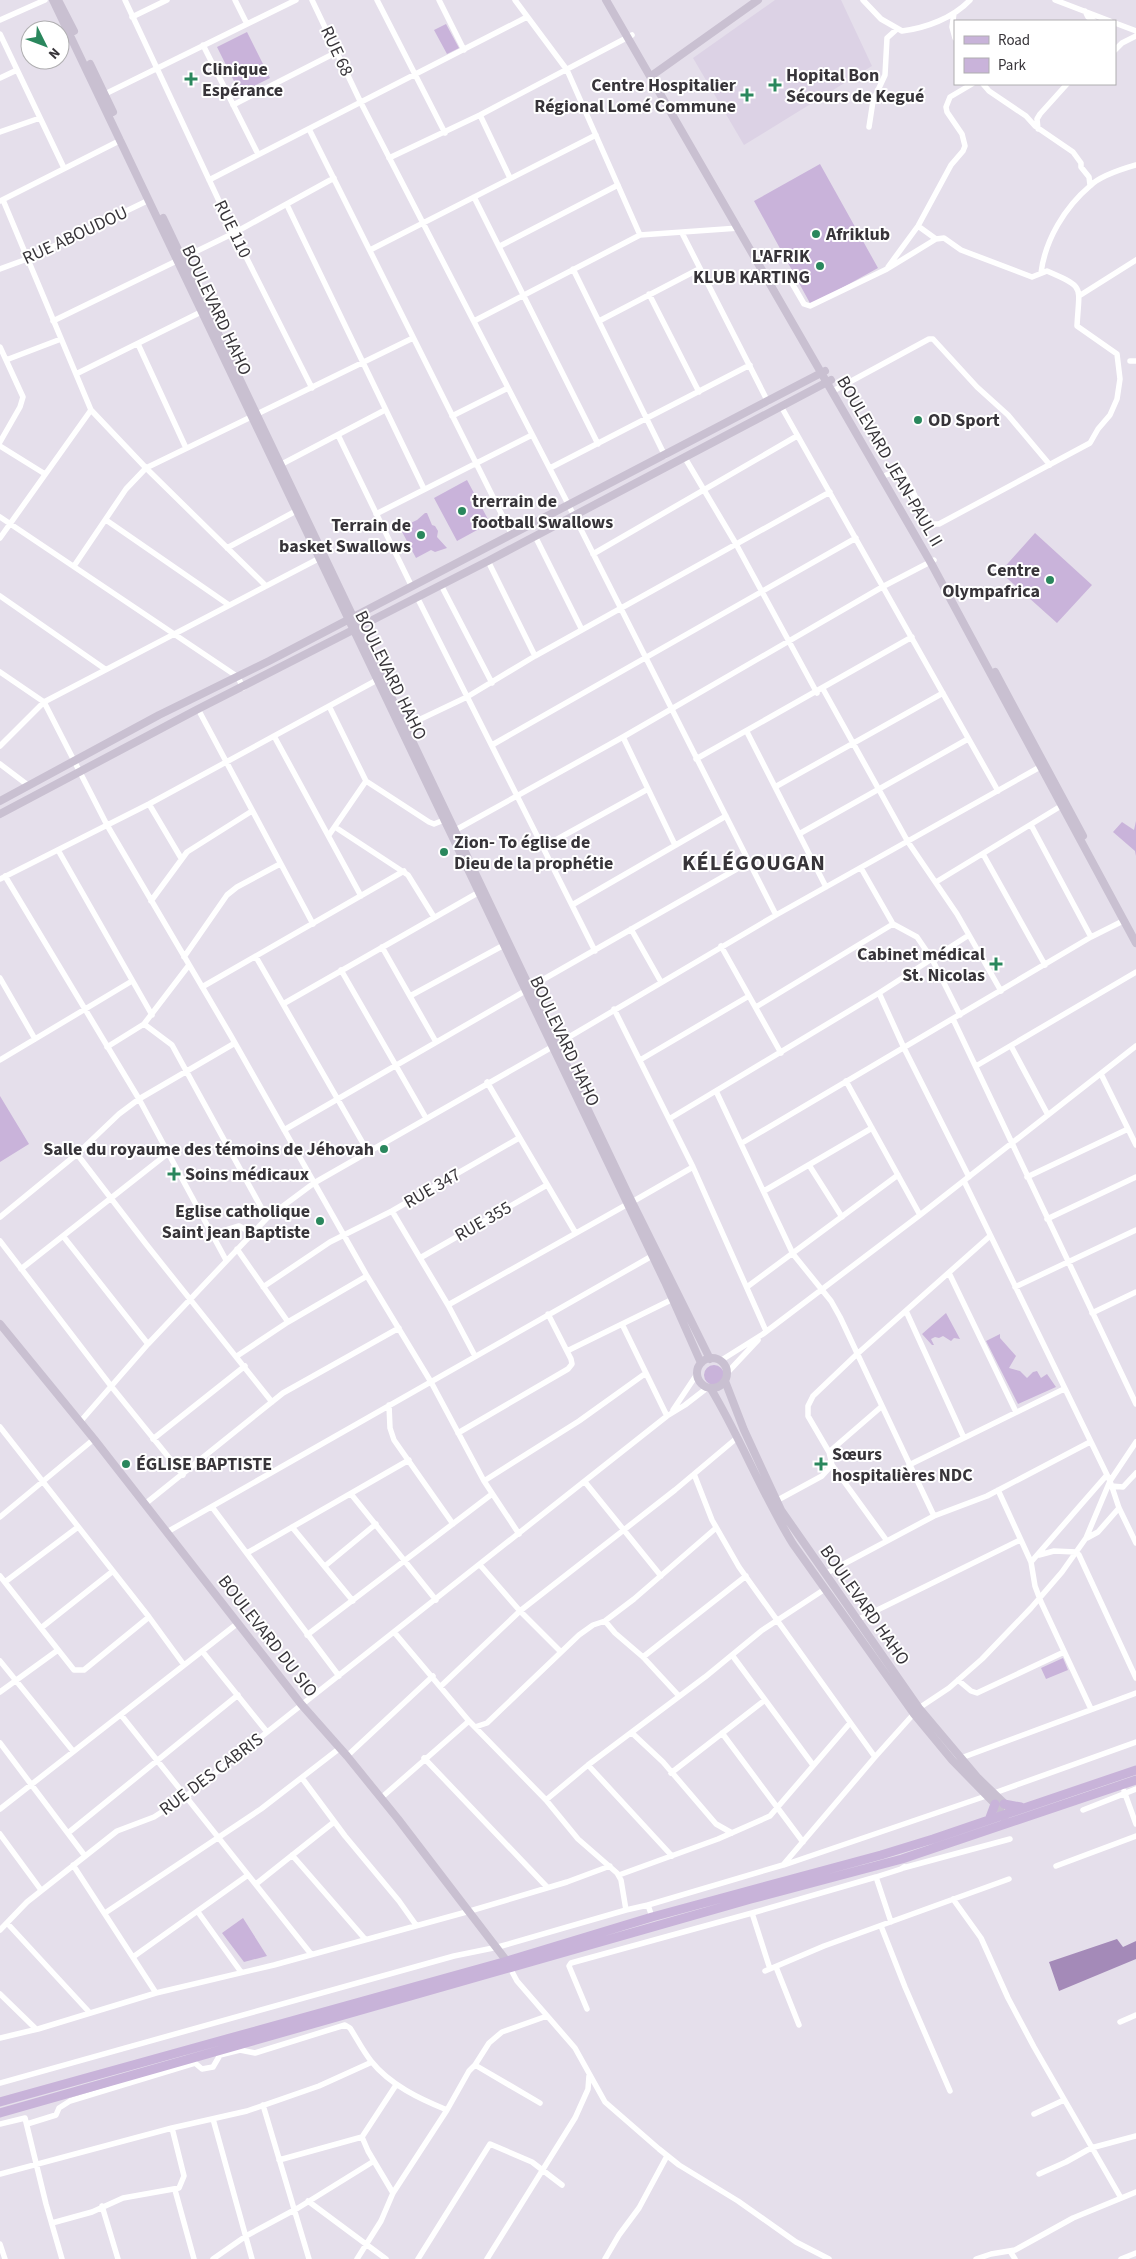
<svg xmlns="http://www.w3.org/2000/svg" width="1136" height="2259" font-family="'Source Sans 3',sans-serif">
	<rect width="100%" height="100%" fill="#e5dfeb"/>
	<path fill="#dcd2e5" d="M775,0H841L872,66L744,145L693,58Z"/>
	<path fill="#c9b3da" d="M446,24L459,48L447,54L434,30Z
		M247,32L270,78L240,93L217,47Z
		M820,164L878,268L811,305L754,201Z
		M467,480L490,523L457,541L434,498Z
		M425,513H427L432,525L435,526L438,531L437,537L447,548L435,552L431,550L416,558L400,528L417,520Z
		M1035,533L1092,585L1057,623L1000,572Z
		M1136,821V856L1135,851L1113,832L1122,822L1134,830Z
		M0,1096L29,1144L0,1162Z
		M946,1313L960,1339L954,1338L951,1341L943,1336L939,1338L935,1337L931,1339L934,1345H932L922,1334Z
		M1000,1334V1338L1016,1356L1009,1368L1020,1371L1027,1378L1033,1372L1037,1371L1041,1378L1047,1374L1056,1387L1018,1404L986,1341Z
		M704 1375a10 10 0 1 1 20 0a10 10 0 1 1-20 0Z
		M1063,1658L1068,1670L1046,1679L1041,1668Z
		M243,1918L267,1956L244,1962L222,1933Z"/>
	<path fill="#a48ab8" d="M1117,1939L1123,1947L1136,1941V1959L1059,1991L1049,1962Z"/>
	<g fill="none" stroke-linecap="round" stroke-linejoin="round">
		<path stroke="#fff" stroke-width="5.5" d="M125,0L234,233L312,388
			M235,0L247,24
			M312,0L361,103L565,498L776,915
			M377,0L445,133
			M439,0L464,50
			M515,0L567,70L640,235
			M863,0L881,19L902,31C926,28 953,18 970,0
			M1055,0L1110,21
			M1085,11L1088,17L1094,21
			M954,13L952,27L955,38
			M132,17L167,0
			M0,20L45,0
			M1115,23L1136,31
			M0,34L64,168
			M203,45L258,154
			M1115,50L1122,43L1136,36
			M0,78L17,70
			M983,84L989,91L1026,116L1035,126L1073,152L1081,163V167L1089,177L1090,185
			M103,95L296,0
			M233,105L337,52
			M480,115L510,178
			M869,127L873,101L885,75L887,38L897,29
			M309,129L512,535
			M1038,129L1037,119L1040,114L1067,84
			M0,132L40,118
			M389,158L480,115L632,35
			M209,180L527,17
			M474,197L598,444
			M3,200L91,410L146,468L266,586
			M0,201L121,140
			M287,205L424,489
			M918,226L936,239
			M682,233L768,402
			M500,246L618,185
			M370,250L596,135
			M888,267L918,226L951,165L963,151L965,146L962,134L947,112L946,107L950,97L972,84
			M0,269L27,259L149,200
			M573,269L665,456
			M1041,273C1045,240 1065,207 1090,186C1100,176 1122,169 1136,165
			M774,280L786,273L804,304L810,306L887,269L936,239L944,238L961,250L1032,277L1047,271C1086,288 1079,285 1077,326L1117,354L1120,379L1117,399L1110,415L1098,429L1090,443L939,524H932L926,518L902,470L886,475
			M649,294L699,392
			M1079,296L1136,260
			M53,321L234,233L334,178
			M474,321L640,235L739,228
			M599,321L699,269
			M138,344L186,448
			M0,347L23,397L20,407L0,442
			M6,360L61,339
			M1130,361H1136
			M76,374L201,312
			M833,391L929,339H933L977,387L1008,415L1050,465
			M782,408L998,791
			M257,414L413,338
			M452,416L508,388
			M338,435L412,587
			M0,446L45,474
			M685,458L736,544L817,693
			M280,465L385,410
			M550,468L750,365
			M376,514L532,435
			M0,517L238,677L243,688
			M106,520L229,605
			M535,536L582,630
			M0,538L91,410
			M227,548L296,511
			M593,554L797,436
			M488,561L535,656
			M74,566L126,489L146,468L251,417
			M441,585L492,683
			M0,596L105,669
			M417,597L595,951
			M0,672L44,702L107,825L231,1036L367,1276L431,1382L484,1481L519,1534
			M823,689L908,842L957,914L1001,991
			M329,706L366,781L429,822L434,824L444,820
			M198,709L313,924
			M406,726L467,697L535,656L830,492
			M747,732L826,887
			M274,736L361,896
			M623,737L675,845
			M492,745L856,538
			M0,746L44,702L318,559
			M696,759L912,637
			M0,764L29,786
			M775,787L943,693
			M149,804L181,858
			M1031,825L1091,937
			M335,827L408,875L434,917
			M452,832L623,737L884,586L934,560
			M799,834L968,739
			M329,835L366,781
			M543,847L648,789
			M58,850L152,1015
			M983,854L1045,965
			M861,868L893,924L917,937L932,959L960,1015
			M5,876L139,1099L226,1260
			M0,879L149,804L377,680
			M936,882L1061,806
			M151,901L187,852L252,811
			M572,905L726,816
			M631,929L661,982
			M721,946L781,1053
			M382,947L436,1042
			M184,957L227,895L237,887L280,864
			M256,957L368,1152
			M341,970L426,1118
			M0,978L35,1039
			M202,987L404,871
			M530,987L749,862
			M879,993L904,1048L969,1177
			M410,996L504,945H507
			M283,1004L481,891
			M756,1007L893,924
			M614,1009L693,1167L766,1331
			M953,1019L1136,1404
			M144,1024L172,1045L267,1218
			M1011,1046L1048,1115
			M107,1047L144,1024L189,965
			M0,1060L132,981
			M640,1060L749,996
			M976,1066L1136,972
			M1101,1074L1136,1145
			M846,1081L920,1215
			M487,1082L575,1232
			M716,1091L793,1254L831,1301L840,1317L934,1516
			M669,1119L879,993L969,935
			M284,1130L525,991
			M742,1143L1091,937L1123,921
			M77,1154L146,1244L272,1402
			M809,1165L842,1217
			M1027,1177L1128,1129
			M964,1181L1110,1481L1119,1508L1136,1543
			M764,1191L872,1128
			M632,1202L693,1167
			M392,1211L448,1305L475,1356
			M0,1217L77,1154L119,1114L139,1099L235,1043
			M1047,1219L1136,1177
			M213,1234L239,1226L252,1233
			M63,1236L148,1344
			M0,1241L111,1386L183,1475
			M237,1249L288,1322
			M420,1258L547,1185
			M21,1269L167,1154
			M949,1273L1016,1412
			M263,1287L330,1242L392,1211L519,1138
			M747,1287L898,1175
			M1015,1287L1136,1230
			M448,1305L626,1205
			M906,1311L964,1438
			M1092,1313L1136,1292
			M622,1324L667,1416
			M567,1351L673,1299
			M237,1356L288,1322L367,1276
			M720,1361L763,1334L920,1215L1136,1046
			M727,1373L758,1340
			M389,1405L390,1428L394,1440L453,1524
			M673,1410L697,1374
			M80,1422L148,1344L267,1218L314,1183L552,1047L776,915L1040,767
			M0,1427L149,1617L184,1665
			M458,1433L568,1369L572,1364L571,1359L548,1314
			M153,1439L245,1366
			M829,1452L881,1407
			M832,1465L887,1541
			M909,1465L1064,1389
			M694,1474L712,1520L739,1567L875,1757
			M484,1481L579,1421L646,1373
			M585,1482L661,1576
			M1111,1486L1123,1487L1136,1473
			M998,1490L1031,1562L1035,1586L1041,1602L1091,1709
			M351,1494L436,1600
			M776,1501L822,1476L832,1465L829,1452L808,1416V1406L813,1396L856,1355L990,1236
			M145,1504L283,1393L399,1328
			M212,1507L339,1676
			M0,1517L94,1439
			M292,1527L353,1601
			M167,1532L652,1256
			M1087,1538L1098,1532L1119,1508
			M247,1553L409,1460
			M1039,1555L1054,1551L1076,1552L1079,1555L1136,1678
			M1031,1562L1106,1476
			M480,1565L520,1611L675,1490L738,1437
			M325,1566L376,1524
			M825,1574L934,1516L987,1496L1090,1442
			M0,1576L74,1670H84L149,1617
			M5,1582L78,1527
			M857,1620L1020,1540
			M605,1621L615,1633L643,1657L679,1696
			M41,1628L113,1571
			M394,1632L469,1721L546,1800L578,1839L617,1873L621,1880L626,1910L648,1905L652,1917
			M307,1635L492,1494
			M202,1651L267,1732
			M732,1655L813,1765
			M643,1657L746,1576
			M0,1661L73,1751
			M958,1680L971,1691L977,1693L1064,1652
			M441,1686L520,1611L560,1651
			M0,1692L58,1650
			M121,1715L311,1954
			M475,1727L487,1723L579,1635L593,1625L605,1621L634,1599L716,1528
			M632,1733L663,1762L716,1824L732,1833
			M722,1733L803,1842
			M0,1743L85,1856
			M347,1756L433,1676
			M424,1758L547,1887
			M961,1758L1136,1693
			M588,1765L672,1856
			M671,1773L765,1700
			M302,1778L345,1836L399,1901L416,1925
			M1124,1791L1136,1824
			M381,1798L469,1721
			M546,1800L588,1765L705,1677L761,1631L825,1589
			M0,1809L238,1623
			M1083,1810L1136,1789
			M68,1833L238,1695
			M0,1834L41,1890
			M292,1855L365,1939
			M73,1865L156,1993
			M784,1865L986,1796L1136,1742
			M1056,1866L1136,1836
			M903,1868L1010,1839
			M619,1875L718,1839L770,1816L850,1723
			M256,1884L334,1822
			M953,1899L981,1938L1008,1998L1034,2047L1121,2198
			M648,1905L783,1865L875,1757L919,1708L949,1688L982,1659L1031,1608L1062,1572L1086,1538L1110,1481L1136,1442
			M198,1912L241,1972
			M105,1913L261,1809L340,1748
			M891,1922L876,1877L901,1869L904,1867
			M7,1923L90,2013
			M881,1926L905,1987L950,2091
			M0,1930L27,1902L117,1831L154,1817L185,1797L667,1416L685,1405L707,1388
			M133,1957L248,1875
			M776,1967L799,2025
			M510,1968L517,1981L575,2048L605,2102L659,2149L679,2165L738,2201L796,2242L829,2259
			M770,1969L752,1913L876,1877
			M765,1971L824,1946L1009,1879
			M0,1994L36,2029
			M587,2009L569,1966L571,1963L752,1913
			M1120,2022L1136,2015
			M0,2038L38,2029L156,1993L274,1965L470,1911L567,1882L610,1866
			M235,2046L240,2050L255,2053L345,2025L350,2028C357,2039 363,2051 371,2061C390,2085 420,2099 447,2110
			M475,2065L540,2103
			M0,2083L454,1956L498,1947L626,1910
			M263,2105L309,2259
			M1034,2114L1064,2100
			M213,2119L252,2259
			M0,2124L25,2118L46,2204L62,2259
			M27,2124L56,2115L59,2108L70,2101L195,2063L202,2069L213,2067L220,2055L240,2050
			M362,2137L368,2151L393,2193
			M279,2160L362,2137L396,2085
			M0,2174L172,2128L247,2111L319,2086L372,2062
			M1039,2174L1066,2162L1091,2148L1136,2136
			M175,2190L194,2259
			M308,2201L386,2259
			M102,2206L118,2259
			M52,2223L92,2212L123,2198L179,2188L184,2176L172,2128
			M0,2244L5,2259
			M1010,2251L1015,2259
			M213,2259L246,2236L298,2208L374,2161
			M357,2259L381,2221L393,2193L447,2110L469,2071L475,2065L489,2043L502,2032L547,2016
			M418,2259L490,2144L532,2162L562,2185
			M487,2259L575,2118L588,2089L589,2076
			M605,2259L619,2235L639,2208L667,2156
			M976,2259L991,2254L1015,2250L1073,2218L1136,2192
			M1121,2259L1136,2253"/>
		<path stroke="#c9c0d1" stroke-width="8" d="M53,0L665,1282L701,1363
			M58,0L74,31
			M606,0L931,563L1136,943
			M90,64L113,112
			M651,77L654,74L758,0
			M163,218L629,1196L710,1359
			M995,672L1083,836
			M0,801L159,715L269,661L825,371
			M0,814L198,709L488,561L831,380
			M0,1324L94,1439L301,1704L347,1756L398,1819L509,1964
			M697 1373a15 15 0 1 1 30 0a15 15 0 1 1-30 0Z
			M725,1381L744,1430L781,1510L919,1708L978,1778L1008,1807
			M711,1389C741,1439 762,1494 793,1544L914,1714L952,1760L999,1808L1005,1820"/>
		<path stroke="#c8b3d9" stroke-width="9" d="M1004,1804L1021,1807
			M989,1820L995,1804
			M0,2102L507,1961L652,1917L881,1855L933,1839L1136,1770
			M0,2113L751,1899L902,1859L1136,1780"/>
	</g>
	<g fill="#2a875d" stroke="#fff" stroke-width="2">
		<path d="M188.5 71.5h5v5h5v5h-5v5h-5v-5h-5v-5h5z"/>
		<path d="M772.5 77.5h5v5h5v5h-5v5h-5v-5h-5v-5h5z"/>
		<path d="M744.5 87.5h5v5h5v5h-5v5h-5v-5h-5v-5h5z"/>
		<circle cx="816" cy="234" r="5"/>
		<circle cx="820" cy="266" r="5"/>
		<circle cx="918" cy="420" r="5"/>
		<circle cx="462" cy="511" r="5"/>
		<circle cx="421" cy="535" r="5"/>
		<circle cx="1050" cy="580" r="5"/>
		<circle cx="444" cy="852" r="5"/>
		<path d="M993.5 956.5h5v5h5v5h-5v5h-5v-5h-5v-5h5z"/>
		<circle cx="384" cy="1149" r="5"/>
		<path d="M171.5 1166.5h5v5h5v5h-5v5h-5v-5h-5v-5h5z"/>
		<circle cx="320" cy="1221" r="5"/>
		<circle cx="126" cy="1464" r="5"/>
		<path d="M818.5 1456.5h5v5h5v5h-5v5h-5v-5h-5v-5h5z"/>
	</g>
	<g text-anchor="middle" stroke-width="4" stroke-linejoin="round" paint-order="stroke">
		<g font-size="18" fill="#373439" stroke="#fff">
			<text transform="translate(337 51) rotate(65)" y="6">RUE 68</text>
			<text transform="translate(233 229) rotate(64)" y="6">RUE 110</text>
			<text transform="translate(75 235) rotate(-25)" y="6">RUE ABOUDOU</text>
			<text transform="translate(217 310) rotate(65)" y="6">BOULEVARD HAHO</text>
			<text transform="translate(890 461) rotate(60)" y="6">BOULEVARD JEAN-PAUL II</text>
			<text transform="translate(391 675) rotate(64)" y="6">BOULEVARD HAHO</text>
			<text transform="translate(565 1041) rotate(65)" y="6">BOULEVARD HAHO</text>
			<text transform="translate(432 1188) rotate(-30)" y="6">RUE 347</text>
			<text transform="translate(483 1221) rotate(-30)" y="6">RUE 355</text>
			<text transform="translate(865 1605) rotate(55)" y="6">BOULEVARD HAHO</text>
			<text transform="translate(268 1636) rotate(52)" y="6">BOULEVARD DU SIO</text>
			<text transform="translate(211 1774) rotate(-37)" y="6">RUE DES CABRIS</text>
		</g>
		<g font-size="18" font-weight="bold" fill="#373439" stroke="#fff" text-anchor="start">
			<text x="202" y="75">Clinique<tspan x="202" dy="21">Espérance</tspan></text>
			<text x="786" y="81">Hopital Bon<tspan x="786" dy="21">Sécours de Kegué</tspan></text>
			<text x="736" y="91" text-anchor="end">Centre Hospitalier<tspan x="736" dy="21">Régional Lomé Commune</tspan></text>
			<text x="826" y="240">Afriklub</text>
			<text x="810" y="262" text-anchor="end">L'AFRIK<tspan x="810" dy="21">KLUB KARTING</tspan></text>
			<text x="928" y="426">OD Sport</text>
			<text x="472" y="507">trerrain de<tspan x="472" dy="21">football Swallows</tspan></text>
			<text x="411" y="531" text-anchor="end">Terrain de<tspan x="411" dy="21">basket Swallows</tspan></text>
			<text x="1040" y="576" text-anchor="end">Centre<tspan x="1040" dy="21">Olympafrica</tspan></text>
			<text x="454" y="848">Zion- To église de<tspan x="454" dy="21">Dieu de la prophétie</tspan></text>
			<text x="985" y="960" text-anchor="end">Cabinet médical<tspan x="985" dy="21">St. Nicolas</tspan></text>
			<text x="374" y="1155" text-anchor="end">Salle du royaume des témoins de Jéhovah</text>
			<text x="185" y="1180">Soins médicaux</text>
			<text x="310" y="1217" text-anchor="end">Eglise catholique<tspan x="310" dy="21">Saint jean Baptiste</tspan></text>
			<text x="832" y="1460">Sœurs<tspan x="832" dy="21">hospitalières NDC</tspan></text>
			<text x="136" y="1470">ÉGLISE BAPTISTE</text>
		</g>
		<g font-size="22" font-weight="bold" letter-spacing="1" fill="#373439" stroke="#fff">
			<text x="754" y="870">KÉLÉGOUGAN</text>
		</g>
	</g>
	<rect x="954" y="20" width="162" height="65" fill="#ffffff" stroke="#afaeb0"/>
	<rect x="964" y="36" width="25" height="8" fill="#c8b3d9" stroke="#afaeb0"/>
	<text x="998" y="45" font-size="15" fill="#373439">Road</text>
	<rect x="964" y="58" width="25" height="15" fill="#c9b3da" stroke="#afaeb0"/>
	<text x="998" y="70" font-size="15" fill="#373439">Park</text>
	<g transform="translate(45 45) rotate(132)"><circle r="24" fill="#ffffff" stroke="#afaeb0"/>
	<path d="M0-4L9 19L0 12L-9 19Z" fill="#2a875d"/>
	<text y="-8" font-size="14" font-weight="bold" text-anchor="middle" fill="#373439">N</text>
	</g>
</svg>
